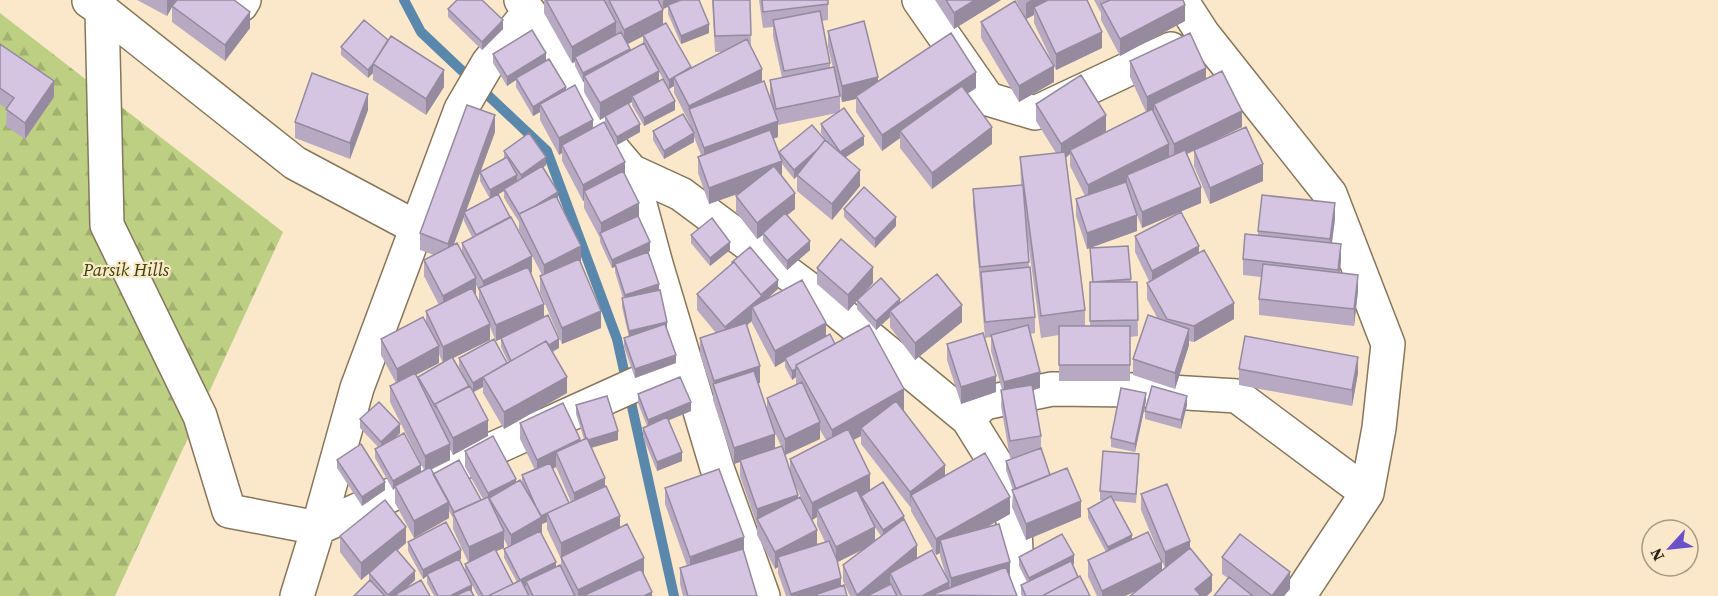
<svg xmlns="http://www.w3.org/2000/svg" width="1718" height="596" font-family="'Source Serif 4',serif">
	<defs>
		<pattern id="forest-firs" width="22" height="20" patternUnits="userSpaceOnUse" patternTransform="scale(1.5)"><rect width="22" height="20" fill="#bccf83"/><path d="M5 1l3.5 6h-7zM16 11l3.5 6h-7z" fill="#a2b170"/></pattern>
	</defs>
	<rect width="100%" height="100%" fill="#fbe8ca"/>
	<path fill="url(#forest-firs)" d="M0,13L283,232L115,596H0Z"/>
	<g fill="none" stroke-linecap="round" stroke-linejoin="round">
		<path stroke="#5a87ac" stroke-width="10" d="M404,0L421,32L547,151L617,339L674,596"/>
		<g stroke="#87765b" stroke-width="36">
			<path id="minor" d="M521,0L575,90L614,151L631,171L656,264L717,468L763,596
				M919,0L988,99L1035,113L1171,49
				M1181,0L1203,34L1330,194L1388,344L1379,428L1367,493L1299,596
				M89,1L102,10L295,163L417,228
				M241,5L244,0
				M102,10L107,225L200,416L229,511L318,528L685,362
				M631,171L681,194L825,301L968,419
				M297,596L318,528L357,388L461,109L488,63L529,12
				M1018,596L1015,529L1001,472L968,419L984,403L1052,389L1137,390L1237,396L1367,493"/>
		</g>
		<use href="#minor" stroke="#fff" stroke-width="33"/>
	</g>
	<path fill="#b7a9c2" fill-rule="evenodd" d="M137,0H176L174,3L250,28L225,61L172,22V7L167,16Z
		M544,0H699L709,33L681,44L668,14V7L663,9V24L691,68L722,52H715L712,0H750L751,47L762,82L772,103L770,96V80L782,78L773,36V27L763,28L759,0H828V20L822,21L830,63V68H833L828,47V31L878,82L976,88L967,94L992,144L932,189L900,148V138L882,151L856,112V99L842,102L840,95V111L864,145L846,157L860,186L832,220L797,191V176L794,179L782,164V176L795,209L787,215L810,250L787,270L763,241V235L757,239L736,212V196L740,193L709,204L698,173V157L701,155L694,137V142L664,159L653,140V131L690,125L689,122L674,93V86L669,89L659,72V81L675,110L644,126L632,105V102L628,104L640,132L617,145L605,124V116L600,120L584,92V82H583L575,66V62L572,63L544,13ZM643,36V43L630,51L627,44ZM837,113L821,124V133L826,141L825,140L779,152V155L773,139L778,137V125Z
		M935,0H1001L954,29Z
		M1016,0H1087L1102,48L1056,70L1034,23V15L1026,19L1054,82L1019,102L981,38V22L1024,15Z
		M1094,0H1183L1185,21L1120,56L1101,20V13Z
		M448,9L503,29L482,50L448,17Z
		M0,44L54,97L25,139L6,126L7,109L0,104Z
		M341,47L444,87L426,115L373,80V73L368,78L341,55Z
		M493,54L546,60L625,175L650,251L646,253L659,290L667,331L676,363L635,378L624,347V338L629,337L622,307L623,298L615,272V267L612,268L600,242V238L584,208V200L583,201L562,161V153L559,155L540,120V112L533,116L516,87V80L507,86L493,63Z
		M1130,61L1206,78L1242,127L1217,139L1263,181L1210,204L1194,166V151L1187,154L1201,203L1142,228L1137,215V231L1087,249L1076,216V199L1085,196L1070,166V154L1066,158L1085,310V326H1090V282H1092L1090,248L1128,246L1131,282H1137L1138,336L1130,337V381H1059V335L1041,338L1026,226L1029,267L1035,317V333L1030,334L1040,388L1033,390L1041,436V449L1050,475L1081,517L1026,540L1012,507L1013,490L1006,470V461L1020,456L1010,458L1001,406L1002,390L991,351V337L985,338L973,205V189L1021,185L1020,157L1056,153L1036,121V104L1106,131L1102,134L1146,112L1130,77Z
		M368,110L350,159L295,138V122Z
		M495,132L466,211L490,199L480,181V172L504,159V151L546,165L543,168L558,199L581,262L601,328L562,344L540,292V276L542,275L519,230V222L504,198V191L496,195L532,272L531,273L544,317L559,348L553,352L567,393L504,429L483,393V387L474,392L488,436L453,455L450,449V460L431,470L433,474L481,500L483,499L465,467V451L516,482L522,483V475L535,470L520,439V423L580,441L584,439L576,414V405L618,440L591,448L620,528L644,574L652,596H478L466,574L474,596H434L427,583V576L423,579L408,551V542L461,559L459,560L465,572V564L468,562L453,529V518L449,511V518L414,538L395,503V488L393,490L375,458V449L378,447L360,428V419L400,433L394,438L421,472L424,470L390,402V386L396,383L381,355V339L426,321V311L439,305L424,276V260L434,255L420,250V233ZM464,217V221L472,237L462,243V251L453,246ZM476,285L479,291V303L475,295H476ZM490,327L496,341L501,339V347L508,362L459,358V367L469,386L453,358L490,340ZM439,354L443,363L418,377V380L415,375L439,363ZM556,467L571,502L569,503L553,469ZM547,522V529L561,559V568L556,567L541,534L542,524ZM504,539L508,547L504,549V558L517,582L513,584L496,551L504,548Z
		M844,209L896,226L875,248L844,217Z
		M1335,219L1332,243L1341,260L1340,273L1358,291L1354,326L1259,315V299L1261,277L1243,275V259L1258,235V231Z
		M691,235L730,250L710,266L691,243Z
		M1135,236L1199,253L1234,319L1194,342L1189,341V345L1175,389L1133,375V359L1158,319L1147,299V283L1149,281L1135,252Z
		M732,262L778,289L766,300L826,336L904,411L945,475L1010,514L985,528L1010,578L1017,596H850L843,581V565L863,550L837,562L841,586L847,596H786L778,573V567L775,569L757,535V525L740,476V462L734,464L713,400V394L700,354V338L716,333L697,310V294L732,264ZM752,321V323L775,367L785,361V367L792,380L796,377V385L767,398V409L758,383H760L747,325ZM773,428L781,446L775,448ZM820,430L826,440L790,459V470L783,449L785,455L820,439ZM861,436V444L911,508V511L936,555L940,553V556L946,576L917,558L904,520L870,490L853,440ZM795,485L812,520L817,517V525L825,542L817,544L798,498ZM874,526L881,536L875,540Z
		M817,268L873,283L860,298L900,303L962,322L915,360L890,327V317L876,330L857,309V301L848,311L817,284Z
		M947,344L996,392L961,404L947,360Z
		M1239,369L1358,373L1352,406L1239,385Z
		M638,394L691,411L669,420L682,461L657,471L643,437V428L647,426L638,403Z
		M1146,401L1135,452L1111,447V438Z
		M1187,405L1181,429L1145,419V411Z
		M337,460L385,490L362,506L337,468Z
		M1139,463L1136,503L1114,501L1132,539L1162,570L1165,568L1141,510V494L1190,549L1212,591L1137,590L1125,596H1097L1088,577V560L1106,552L1088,518V509L1105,500H1100V491Z
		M665,488L744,554L757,596H683L680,584V568L687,566L665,504Z
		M340,536L406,543L397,551L415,580L406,588L430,596H354L369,581V573L361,580L340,552Z
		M1019,557L1074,564L1072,565L1078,577L1090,596H1022L1021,594V585L1027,582L1019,566Z
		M1222,557L1290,589L1284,596H1214L1228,578L1222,574Z"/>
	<path fill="#958a9e" d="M167,0H176L167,16Z
		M664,0H682L663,9V1Z
		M975,0H1001L954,29V13Z
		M1031,0H1064L1034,7V15L1026,19V3Z
		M1185,5V21L1120,56V39Z
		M663,10V26L624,46V30Z
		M250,12V28L225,61V45Z
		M503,20V29L482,50V42Z
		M616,22V38L575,57V62L572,63V47Z
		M709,24V33L681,44V36Z
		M1102,32V48L1056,70V54Z
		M630,49V57L584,76V82H583V73Z
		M546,53V62L516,78V80L507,86V77Z
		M373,65V73L368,78V70Z
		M1054,66V82L1019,102V86Z
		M1206,68V85L1154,104V110L1147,113V97Z
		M762,69V85L689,109V123V106Z
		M444,70V87L426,115V99Z
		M659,71V87L632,96V102L600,120V103Z
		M976,72V88L904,136L900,131V138L882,151V135Z
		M674,77V86L669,89V80Z
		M878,77V93L856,96V99L842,102V86Z
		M54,81V97L25,139V123Z
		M566,87V96L540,104V112L533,116V107Z
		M368,94V110L350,159V143Z
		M675,101V110L644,126V118Z
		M1242,111V127L1174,160V144Z
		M495,115V132L465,214L464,212V217L448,260V244Z
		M1106,115V131L1072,153L1070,150V154L1061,161V144Z
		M593,120V136L562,145V153L559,155V138Z
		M778,121V137L704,164V148Z
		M640,124V132L617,145V137Z
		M992,127V144L932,189V173Z
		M694,133V142L664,159V151Z
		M864,136V145L840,161V152Z
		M826,142V151L794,179V170Z
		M1169,144V160L1127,175V182L1088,201V185Z
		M546,157V165L521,183V175Z
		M782,161V178L709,204V188Z
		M625,162V178L584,191V200L583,201V185Z
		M1263,164V181L1210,204V188Z
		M860,170V186L832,220V204Z
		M517,175V183L504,189V191L490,199V190Z
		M1201,187V203L1142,228V212Z
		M558,192V201L520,215Z
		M795,193V209L764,234L763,233V235L757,239V223Z
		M639,203V219L601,234V223Z
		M1335,203V219L1330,255V239Z
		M1137,215V231L1087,249V233Z
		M896,217V226L875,248V239Z
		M810,241V250L787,270V261Z
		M650,242V251L616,267L615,264V267L612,268V260Z
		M730,242V250L710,266V258Z
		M1341,244V260L1338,286V270Z
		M581,246V262L544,281V265Z
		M1199,246V262L1152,287V271Z
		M532,256V272L483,298V281Z
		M873,267V283L848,311V295Z
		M1358,275V291L1354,326V309Z
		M476,278V295L443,312V296Z
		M778,280V289L762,303L752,307V321L725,343V327Z
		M659,284V293L625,304V295Z
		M900,299V307L890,311V317L876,330V321Z
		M1234,303V319L1194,342V326Z
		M544,304V320L496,341V325Z
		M962,305V322L915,360V343Z
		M601,311V328L562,344V328Z
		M667,322V331L629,339V331Z
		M826,323V339L785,358V361L775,367V351Z
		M490,324V340L443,363V347Z
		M1189,329V345L1175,389V373Z
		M559,339V348L512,371V363Z
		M439,346V363L397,385V369Z
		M676,355V363L635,378V369Z
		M1358,357V373L1352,406V390Z
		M760,366V383L717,396L714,388V381Z
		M796,369V377L792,380V371Z
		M1040,372V388L1004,398V382Z
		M996,376V392L961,404V387Z
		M567,377V393L504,429V412Z
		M483,378V387L473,392V383Z
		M904,389V411L861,428V436L832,451V430Z
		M1146,393V401L1135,452V444Z
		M1187,396V405L1181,429V420Z
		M691,402V411L648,429V420Z
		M488,420V436L453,455V438Z
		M820,422V439L785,455V439Z
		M400,424V433L381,451V442Z
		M618,431V440L587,449V441Z
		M775,434V450L734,464V448Z
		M580,439V455L556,452V467L537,476V460Z
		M450,444V460L425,472V456Z
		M682,452V461L657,471V462Z
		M421,465V474L395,486V488L393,490V481Z
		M945,465V482L911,495L910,508V492Z
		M870,474V491L820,516L817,509V517L812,520V503Z
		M605,478V495L574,509V493Z
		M516,479V495L489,498L488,510V493Z
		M385,482V490L362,506V497Z
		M798,495V512L757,519V526V509Z
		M1010,497V514L944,551L940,540V553L936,555V539Z
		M1081,501V517L1026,540V524Z
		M449,502V518L414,538V521Z
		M547,513V522L542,524V533L511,552V535L540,516Z
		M620,516V532L561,560V543Z
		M904,516V524L883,538V530Z
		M406,527V543L361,580V563Z
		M875,527V543L836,563V547Z
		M817,530V546L778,557V567L775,569V552Z
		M504,531V548L469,563V547Z
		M1132,535V543L1108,556V547Z
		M744,537V554L690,573V557Z
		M1190,541V557L1165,568V552Z
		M917,545V561L890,573V584L875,596H857V595Z
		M461,550V559L428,576L427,574V576L423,579V570Z
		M1074,555V564L1029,587V578Z
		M644,558V574L599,596H578V590Z
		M556,562V571L526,581V586L520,589V580Z
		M1010,562V578L951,594V578Z
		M1162,562V579L1125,596H1102V591Z
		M415,571V580L398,596L396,594V596H388Z
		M1290,572V589L1284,596H1272Z
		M1212,575V591L1207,596H1195V589Z
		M841,578V594L835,596H791V594Z
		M949,582V596H922Z
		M472,585V594L467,596H450Z
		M652,592V596H644Z"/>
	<path fill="#d5c5e2" stroke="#958a9e" stroke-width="1.5" d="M177,0H234L250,12L225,45L172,6Z
		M457,0H482L503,20L482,42L448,9Z
		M546,0H604L616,22L572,47Z
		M609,0H658L663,10L624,30Z
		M681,0H699L709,24L681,36L668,5Z
		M713,0H750L751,35L715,36Z
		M762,0H828V4L763,12Z
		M946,0H975L954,13Z
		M1048,0H1087L1102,32L1056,54L1034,7Z
		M1110,0H1183L1185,5L1120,39L1101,4Z
		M1015,1L1054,66L1019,86L981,22Z
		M820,11L830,63L784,71L773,20Z
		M364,20L388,40L373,64L368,70L341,47Z
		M864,21L878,77L842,86L828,31Z
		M666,23L691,67L669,80L643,35Z
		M532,30L546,53L507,77L493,54Z
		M621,32L630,49L583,73L575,57Z
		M951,33L976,72L882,135L856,96Z
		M1190,33L1206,68L1147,97L1130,61Z
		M391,36L444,70L426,99L373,64Z
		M747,39L762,69L689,106L674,77Z
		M644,43L659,71L600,103L584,76Z
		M0,44L54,81L25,123L6,109L14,98L0,88Z
		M549,59L566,87L533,107L516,78Z
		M834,67L840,96L776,109L770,80Z
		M1222,71L1242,111L1174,144L1154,104Z
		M312,73L368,94L350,143L295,122Z
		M1081,75L1106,115L1061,144L1036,104Z
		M663,79L675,101L644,118L632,96Z
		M764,81L778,121L704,148L689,109Z
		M575,85L593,120L559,138L540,104Z
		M962,86L992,127L932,173L900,131Z
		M628,103L640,124L617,137L605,116Z
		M467,105L495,115L448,244L420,233Z
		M844,108L864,136L840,152L821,124Z
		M1152,109L1169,144L1088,185L1070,150Z
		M683,114L694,133L664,151L653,131Z
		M604,122L625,162L583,185L562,145Z
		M812,125L825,140L818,149L794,170L779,152Z
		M1246,127L1263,164L1210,188L1194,150Z
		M770,130L782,161L709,188L698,157Z
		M529,133L546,157L521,175L504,151Z
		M825,140L860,170L832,204L797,175Z
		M1185,150L1201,187L1142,212L1127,175Z
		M1065,152L1085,310L1041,316L1020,157Z
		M507,157L517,175L490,190L480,172Z
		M542,166L558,192L535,206L519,214L504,189Z
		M774,166L795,193L757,223L736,196Z
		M623,171L639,203L601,223L584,191Z
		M1126,182L1137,215L1087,233L1076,199Z
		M1023,185L1029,262L980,267L973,189Z
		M864,187L896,217L875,239L844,209Z
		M498,194L510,217L476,235L464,212Z
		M1262,195L1335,203L1330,239L1258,231Z
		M556,196L581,246L544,265L519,214Z
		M1181,212L1199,246L1152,271L1135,236Z
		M785,213L810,241L787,261L763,233Z
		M638,216L650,242L612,260L600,233Z
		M511,217L532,256L483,281L462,243Z
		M712,218L730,242L710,258L691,235Z
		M1245,234L1341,244L1338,270L1243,259Z
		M841,239L873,267L848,295L817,268Z
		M457,243L476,278L443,296L424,260Z
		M1128,246L1131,279L1093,282L1090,248Z
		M750,247L778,280L761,295L734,262L733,263L732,262Z
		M1204,250L1234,303L1194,326L1167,319L1147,283Z
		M648,252L659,284L625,295L615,264Z
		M579,259L601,311L562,328L540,276Z
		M734,262L762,296L725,327L697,294Z
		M1263,264L1358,275L1354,309L1259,299Z
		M528,267L544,304L496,325L479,288Z
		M1030,267L1035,317L985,322L981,272Z
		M937,274L962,305L915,343L890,311Z
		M881,278L900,299L876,321L857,300Z
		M802,280L826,323L775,351L752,307Z
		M1090,282H1137L1138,320L1090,321Z
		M472,288L490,324L443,347L426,311Z
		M660,290L667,322L629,331L622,298Z
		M548,315L559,339L549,345L546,341L511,361L501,338Z
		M1148,315L1189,329L1175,373L1133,359Z
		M423,317L439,346L397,369L381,339Z
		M746,323L760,366L714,381L700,338Z
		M665,324L676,355L635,369L624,338Z
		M869,325L904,389L832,430L796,365Z
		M1028,325L1040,372L1004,382L991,335Z
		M1059,326H1130V365H1059Z
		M983,333L996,376L961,387L947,344Z
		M830,334L835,344L796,365V369L792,371L785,358Z
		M1245,336L1358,357L1352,390L1239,369Z
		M494,339L507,363L473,383L459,358Z
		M546,341L567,377L504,412L483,377Z
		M452,357L469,386L435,404V406L418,377Z
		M754,371L775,434L734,448L713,384Z
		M415,373L450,444L425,456L390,386Z
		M680,377L691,402L648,420L638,394Z
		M802,382L820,422L785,439L767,398Z
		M1032,385L1041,436L1010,441L1001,390Z
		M470,386L488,420L453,438L435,404Z
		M1152,386L1187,396L1181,420L1145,411Z
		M1121,388L1146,393L1135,444L1111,438Z
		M607,396L618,431L588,440L586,438L576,405Z
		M896,401L945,465L910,492L861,428Z
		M379,402L400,424L381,442L360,419Z
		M563,403L580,439L537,460L520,423Z
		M667,417L682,452L657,462L643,428Z
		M848,429L870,474L812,503L790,459Z
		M404,433L421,465L393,481L375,449Z
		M493,436L516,479L488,493L465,451Z
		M587,438L605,478L574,493L556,452Z
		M361,444L385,482L362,497L337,460Z
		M782,446L798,495L757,509L740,460Z
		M1041,448L1050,475L1016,489L1006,461Z
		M1103,451L1139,454L1136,494L1100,491Z
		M985,453L1010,497L936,539L911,495Z
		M459,460L481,500L454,512L433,474Z
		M550,463L569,503L541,516L537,509L522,475Z
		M430,467L449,502L414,521L395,486Z
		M1067,468L1081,501L1026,524L1012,490Z
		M719,469L744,537L690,557L665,488Z
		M520,480L542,517L511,535L489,498Z
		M883,482L904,516L883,530L861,496Z
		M1167,484L1190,541L1165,552L1141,494Z
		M606,486L620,516L561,543L547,513Z
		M857,490L875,527L836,547L817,509Z
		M1111,496L1132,535L1108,547L1088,509Z
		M488,497L504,531L469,547L453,513Z
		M800,497L817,530L775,552L757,519Z
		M385,500L406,527L361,563L340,536Z
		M904,519L917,545L857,595L843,565Z
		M446,522L461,550L423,570L408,542Z
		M627,524L644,558L578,590L561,557Z
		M999,524L1010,562L951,578L940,540Z
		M540,531L556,562L520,580L504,549Z
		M1148,532L1162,562L1102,591L1088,560Z
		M1062,534L1074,555L1029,578L1019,557Z
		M1240,534L1290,572L1272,596L1222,557Z
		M829,541L837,560L841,578L791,594L778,557Z
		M1190,548L1212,575L1195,589L1201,596H1130Z
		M396,549L415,571L388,595L369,573Z
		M495,549L513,584L488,596H483L465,564Z
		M743,549L757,596H688L680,568Z
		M932,550L949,582L922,596H902L890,573Z
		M459,559L472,585L450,596H438L427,574Z
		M1071,561L1078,577L1042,596H1026L1021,585Z
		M560,565L575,596H533L526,581Z
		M1006,567L1017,596L931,595Z
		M641,569L652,592L644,596H583Z
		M1080,576L1090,596H1042Z
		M1229,577L1253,596H1214Z
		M370,580L385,596H354Z
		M421,580L430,596H398L396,594Z
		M521,580L529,596H488Z
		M891,584L897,596H867Z
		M844,585L847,596H812Z
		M470,589L474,596H455Z"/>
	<g text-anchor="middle" stroke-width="4.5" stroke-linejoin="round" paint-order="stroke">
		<g font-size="18" font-style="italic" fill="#3a4505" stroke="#fbe8ca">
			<text x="126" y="276">Parsik Hills</text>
		</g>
	</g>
	<g transform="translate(1670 548) rotate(243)"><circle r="28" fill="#fbe8ca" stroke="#a79982" stroke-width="1.5"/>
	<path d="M0-4.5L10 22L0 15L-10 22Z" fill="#6a51ca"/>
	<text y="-9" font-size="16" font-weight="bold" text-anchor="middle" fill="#282216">N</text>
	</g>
</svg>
